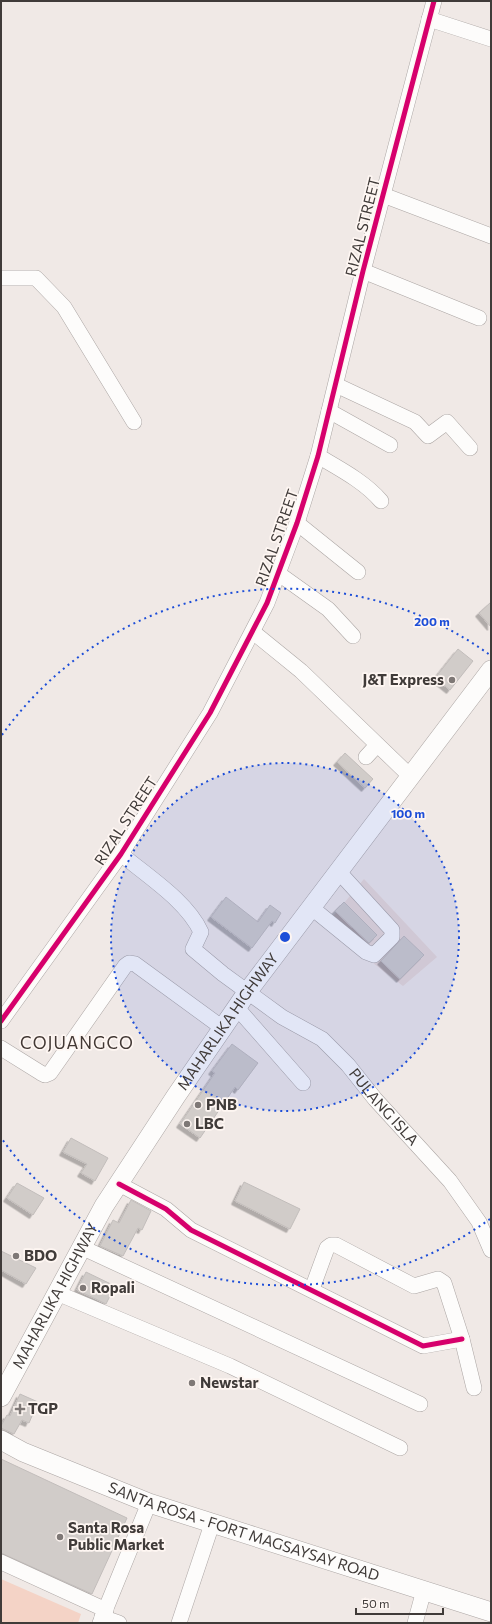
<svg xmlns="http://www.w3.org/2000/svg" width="492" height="1624" font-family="Commissioner,sans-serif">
	<defs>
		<filter id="shadow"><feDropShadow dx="-3.5" dy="3.5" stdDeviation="0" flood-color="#0004"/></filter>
	</defs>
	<rect width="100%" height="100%" fill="#f0e9e6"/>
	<path fill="#e9dad5" d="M364,879L437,957L403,986L325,926Z"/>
	<path fill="#f4d3c6" d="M1,1579L81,1614L78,1623H1Z"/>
	<path fill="#d1ccc9" stroke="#c2bdbb" filter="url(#shadow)" d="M491,602V627L479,613Z
		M458,649L473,661L450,690L435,678Z
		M345,753L373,779L365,788L337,762Z
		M226,897L258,922L270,905L281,913L275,923L272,921L252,948L211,917Z
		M344,902L377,935L369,943L335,911Z
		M404,936L424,955L400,979L381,961Z
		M232,1044L258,1063L238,1090L235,1087L200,1138L180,1124L215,1073L212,1071Z
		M71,1138L108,1158L95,1181L81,1173L87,1164L63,1152Z
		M244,1182L300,1209L290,1229L235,1201Z
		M17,1183L44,1198L33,1215L7,1198Z
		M131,1200L151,1211L142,1230L138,1228L123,1256L100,1246L113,1220L119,1223Z
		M1,1251L36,1268L26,1284L1,1270Z
		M86,1272L115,1286L106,1304L77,1290Z
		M20,1394L38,1402L29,1423L22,1420L14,1434L1,1428V1426L7,1415L10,1416Z
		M1,1459L127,1518L92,1594L1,1553Z"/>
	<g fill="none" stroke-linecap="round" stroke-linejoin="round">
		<g stroke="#aca6a4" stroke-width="16">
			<g id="minor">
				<path d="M429,19L491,39"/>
				<path d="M383,195L491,236"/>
				<path d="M363,271L479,318"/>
				<path d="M1,278H36L64,307L134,422"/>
				<path d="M336,385L415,422L428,436L447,422L470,448"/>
				<path d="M329,411L390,445"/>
				<path d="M318,456C340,469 365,482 381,501"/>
				<path d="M297,523L358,572"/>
				<path d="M279,574L328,609L353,636"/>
				<path d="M253,632L301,671L410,776"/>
				<path d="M366,757L377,745"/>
				<path id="s1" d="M121,854C147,876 187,901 201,932L193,949L223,974L282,1017L322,1039L348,1065L375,1099L450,1181L479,1222L491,1250"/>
				<path d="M312,908L366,952L374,955L392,937V930L339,872"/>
				<path d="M238,1009L303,1083"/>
				<path d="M1,1021L121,854L210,713L267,603L297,523L318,456L363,271L434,1"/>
				<path d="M1,1048L41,1073L45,1075L50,1073L125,966L129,963L135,964L224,1029"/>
				<path d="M119,1184L166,1209L191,1230L423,1346L462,1339"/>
				<path d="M81,1247L420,1404"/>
				<path d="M312,1289L327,1248L331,1245H336L414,1286L438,1279L444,1283L462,1339L474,1388"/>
				<path d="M57,1293L230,1366L400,1448"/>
				<path d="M1,1562L106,1610"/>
				<path d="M102,1617L119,1623"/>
				<path d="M100,1623L149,1503"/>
				<path d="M179,1623L212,1524"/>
				<path d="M415,1623L424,1590"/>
			</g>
		</g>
		<g stroke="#aca6a4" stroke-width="20">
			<g id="major">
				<path id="s2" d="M1,1397L104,1206L176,1096L248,991L491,670"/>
				<path id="s3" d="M1,1440L23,1452L149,1503L491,1612"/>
			</g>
		</g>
		<use href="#minor" stroke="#fdfcfb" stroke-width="15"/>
		<use href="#major" stroke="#fdfcfb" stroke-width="19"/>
		<g stroke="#fef6f2" stroke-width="8">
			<path id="cycleway" d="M1,1021L121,854L210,713L267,603L297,523L318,456L363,271L434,1
				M119,1184L166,1209L191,1230L423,1346L462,1339"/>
		</g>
		<use href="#cycleway" stroke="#d6006c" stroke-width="5"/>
	</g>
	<circle cx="285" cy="937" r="174" fill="#1d4ed8" fill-opacity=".12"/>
	<g fill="none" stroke="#1d4ed8" stroke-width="2" stroke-dasharray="2 4">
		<circle cx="285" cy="937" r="174"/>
		<path d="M490 1219A348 348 0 0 1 2 1139M2 735A348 348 0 0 1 490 655"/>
	</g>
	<g fill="#7e7876" stroke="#fef6f2" stroke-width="1.5">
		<circle cx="452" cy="680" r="4"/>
		<circle cx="198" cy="1105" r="4"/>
		<circle cx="187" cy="1124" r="4"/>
		<circle cx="16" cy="1256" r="4"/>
		<circle cx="83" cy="1288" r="4"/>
		<circle cx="192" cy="1383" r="4"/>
		<path d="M18 1403h4v4h4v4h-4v4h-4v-4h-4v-4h4z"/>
		<circle cx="60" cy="1537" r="4"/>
	</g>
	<g text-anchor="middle" stroke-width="3.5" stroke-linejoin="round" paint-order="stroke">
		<g font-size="15" fill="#403b39" stroke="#fef6f2">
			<text transform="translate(363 227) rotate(-76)" y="5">RIZAL STREET</text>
			<text transform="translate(277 538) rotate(-71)" y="5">RIZAL STREET</text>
			<text transform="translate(126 821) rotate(-57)" y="5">RIZAL STREET</text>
			<text dy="5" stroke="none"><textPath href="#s2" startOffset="439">MAHARLIKA HIGHWAY</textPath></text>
			<text dy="5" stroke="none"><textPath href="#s1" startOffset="381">PULANG ISLA</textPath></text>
			<text dy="5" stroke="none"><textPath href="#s2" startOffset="115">MAHARLIKA HIGHWAY</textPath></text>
			<text dy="5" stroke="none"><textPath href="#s3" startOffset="260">SANTA ROSA - FORT MAGSAYSAY ROAD</textPath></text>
		</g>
		<g font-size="15" font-weight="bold" fill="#403b39" stroke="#fef6f2" text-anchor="start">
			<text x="444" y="685" text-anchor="end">J&amp;T Express</text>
			<text x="206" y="1110">PNB</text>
			<text x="195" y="1129">LBC</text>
			<text x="24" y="1261">BDO</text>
			<text x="91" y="1293">Ropali</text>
			<text x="200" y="1388">Newstar</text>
			<text x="28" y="1414">TGP</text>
			<text x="68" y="1533">Santa Rosa<tspan x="68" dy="17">Public Market</tspan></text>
		</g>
		<g font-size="17" letter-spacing="1" fill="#423834" stroke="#fef6f2">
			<text x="77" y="1049">COJUANGCO</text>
		</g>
	</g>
	<circle cx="285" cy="937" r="6" fill="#1d4ed8" stroke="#fef6f2" stroke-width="2"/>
	<g font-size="12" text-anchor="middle" font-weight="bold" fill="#1d4ed8" stroke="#fef6f2" stroke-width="3.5" stroke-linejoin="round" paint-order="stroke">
		<text x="432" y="626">200 m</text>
		<text x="408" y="818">100 m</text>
	</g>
	<rect width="492" height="1624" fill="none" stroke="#403b39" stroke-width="4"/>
	<path d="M356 1608v6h87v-6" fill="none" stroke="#403b39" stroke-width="2"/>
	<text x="362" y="1608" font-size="12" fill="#403b39" stroke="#fef6f2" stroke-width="3" paint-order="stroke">50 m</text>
</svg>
